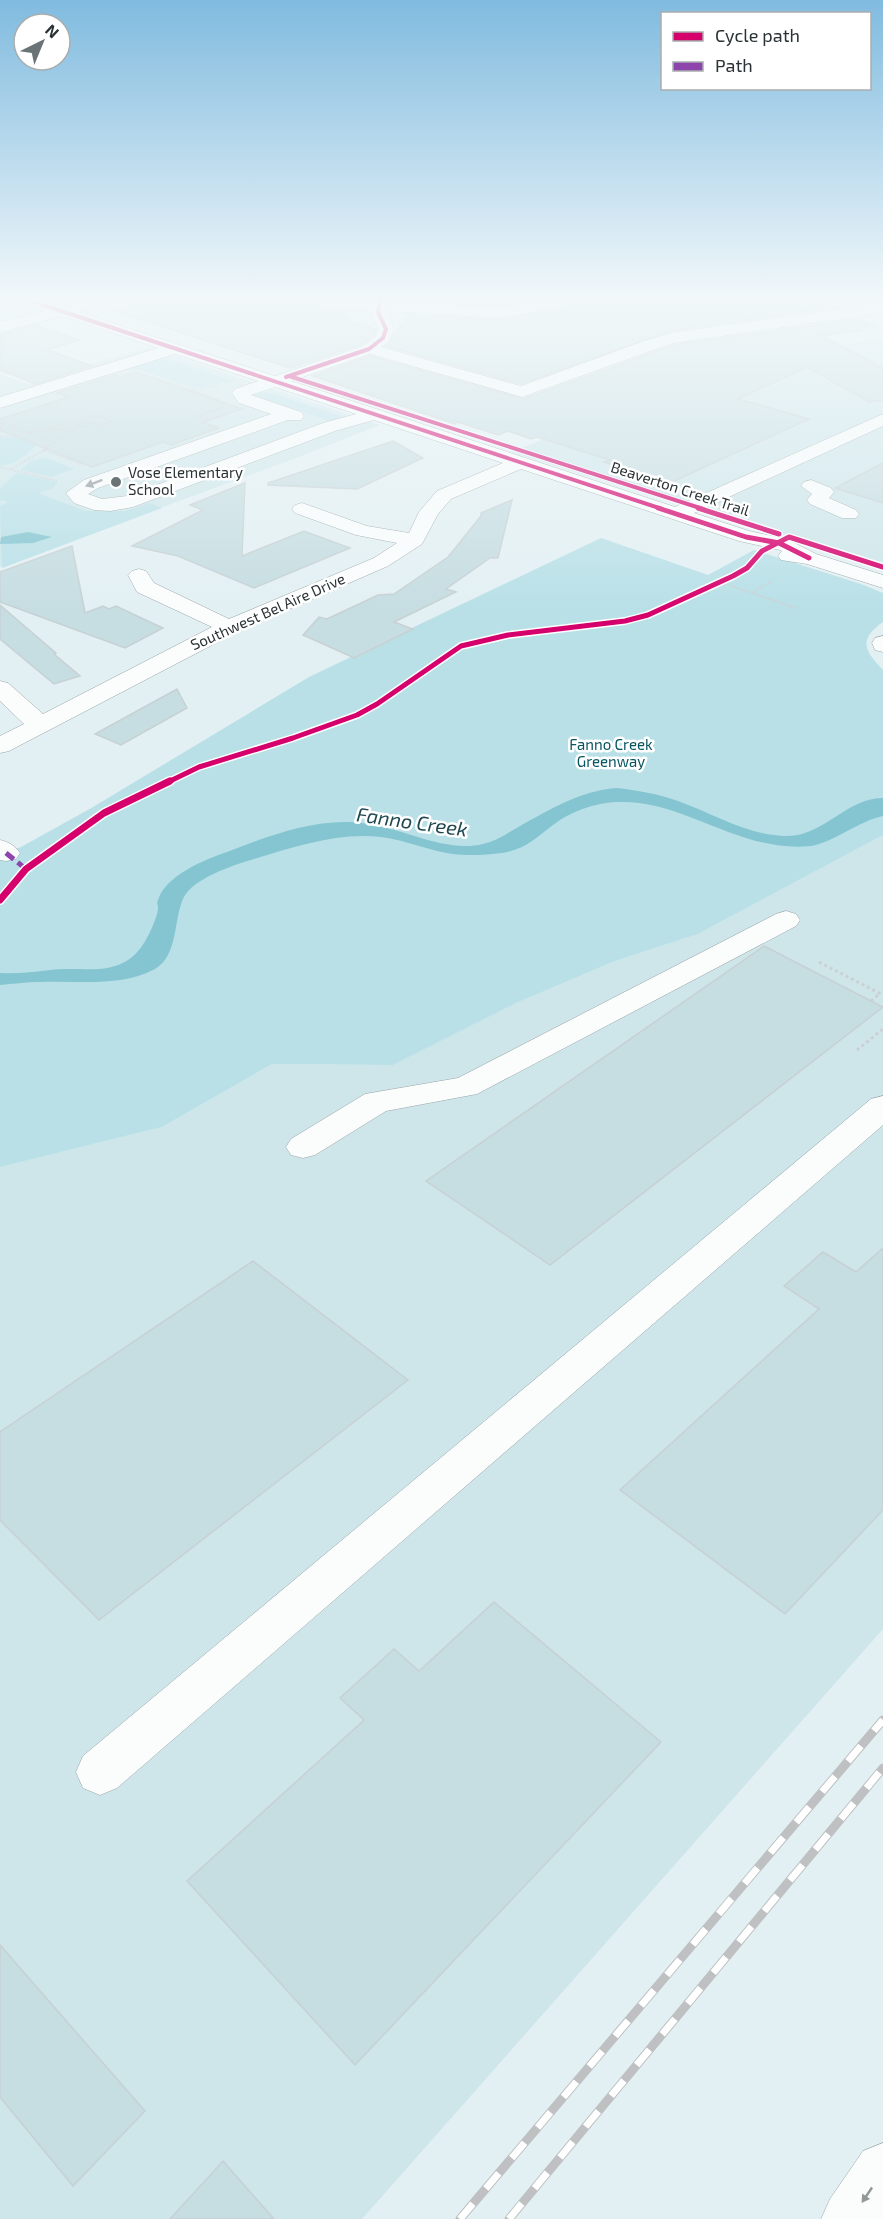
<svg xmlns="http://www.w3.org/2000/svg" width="883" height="2219" font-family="'Exo 2',sans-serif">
	<rect width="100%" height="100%" fill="#e3f0f3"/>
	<path fill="#cee6ea" d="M883,339V568L512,452L729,362Z
		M148,347L380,425L304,455L0,567V374L28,384Z
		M883,835V1629L362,2219H0V1167L162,1127L272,1064L393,1065L517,1002L615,961L698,934Z"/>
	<path fill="#b9e0e7" d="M162,357L234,381L193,388L138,369L124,370L131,365Z
		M263,392L272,393L346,418L332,422L253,395Z
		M14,436L36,445C26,455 15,466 0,465V438Z
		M47,458L74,469L51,477L21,470L30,461Z
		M17,473L58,482L53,488L38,493L86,511H125L150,503L162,508L2,568L0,506L8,502L0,500V488Z
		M601,538L708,575L754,550L861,584L883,593V622C858,640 864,650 883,670V835L698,934L615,961L518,1002L393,1065L272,1064L162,1127L0,1167V855L21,847L93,807L309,677Z"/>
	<path fill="#85c5d1" d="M28,532L52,537L33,543L0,544L1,537Z
		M616,788C637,790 658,794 678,801C714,814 747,835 786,836C823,837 848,797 883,798V816C859,821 832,843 811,846C737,853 686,799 616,802C594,803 570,812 553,825C534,839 526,849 502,853C487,855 468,856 453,854C429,851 406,840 381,837C338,832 293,847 251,860C233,865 193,879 184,897C173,918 179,955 155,969C120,988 77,980 39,982C26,982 13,984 0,985V973C17,974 33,972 50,970C83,966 119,979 142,946C148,938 157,918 158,909C158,903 156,904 158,900C166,875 204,860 227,852C271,835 321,816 368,824C405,829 446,853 483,844C496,841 508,833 520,826C551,809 580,791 616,788Z"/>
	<path fill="#c6dde1" stroke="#c7d1d3" stroke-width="1.5" d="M154,300H298L302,305L344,312L350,321L376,329L374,335L362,344L290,368L114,311Z
		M418,300H540L502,306L417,301Z
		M578,300H773V304L823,301L836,307L670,331L521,384L386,346L409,315L502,320L569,307L576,304Z
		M859,319L874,326L858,328L862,330L822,336L883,368V400L869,402L807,367L738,399L809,419L670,483L604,462L610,460L537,437L531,439L508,431L498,435L458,422L455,424L313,376L370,356L523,399L674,345Z
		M35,325L79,340L47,350L92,366L35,384L0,370V334Z
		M135,372L242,409L203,422L218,428L171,445L163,442L92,467L0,430V419L69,397L57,393L116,375L121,377Z
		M393,441L423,458L357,489L268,485V483Z
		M883,463V503L835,488Z
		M245,483L242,556L304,531L350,548L254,588L178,556L132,546L203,510L190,505Z
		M512,500L498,558H490L446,589L456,592L394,622L413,629L354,658L303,635L319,617L327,619L378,595L394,594L448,557L481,516V513Z
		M72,546L85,613L103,606L109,609L116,606L163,628L125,648L0,602V572Z
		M0,605L56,653L54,654L80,676L54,684L0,639Z
		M177,689L187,708L121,745L95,734Z
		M764,946L883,1007L550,1265L426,1181Z
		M883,1248V1510L785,1614L620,1490L819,1309L784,1286L823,1252L856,1272Z
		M253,1261L408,1380L99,1620L0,1520V1432Z
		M494,1602L661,1742L355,2065L187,1881L364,1720L340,1698L394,1649L419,1671Z
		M0,1945L145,2111L73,2186L0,2097Z
		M223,2161L274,2219H170Z"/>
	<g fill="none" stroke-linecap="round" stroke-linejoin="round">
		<g stroke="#9aa4a6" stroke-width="1">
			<path id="minor" d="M21,300H42L63,307L92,300H116L114,303L79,312L275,376L363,346L376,336L378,329L371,311L332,309L302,303L300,300L373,302L374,300H388V302L502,308L552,300H576L574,303L569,305L502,318L386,311L394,329L389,341L381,347L521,386L644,341L671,333L883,303V313L673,343L522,397L370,354L291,381L675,507L883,414V426L694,513L749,531L787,539L816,554L883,575V588L807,564L781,560L778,556L782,551L780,550L739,541L521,469L451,499L438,514L422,544L388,566L237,632L9,751L0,753V736L24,724L0,701V681L8,683L43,714L212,627L137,592L128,575L132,571L139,569L146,571L154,583L229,619L374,558L397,543L356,535L295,513L292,509L295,505L302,503L367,526L409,533L419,512L437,491L503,463L374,420L335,431L133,507L110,511L94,510L74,503L66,493L84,480L271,414L239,403L232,393L235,389L258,381L175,354L0,408V397L158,348L62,316L0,332V322L46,311L23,303ZM275,387L356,414L323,423L127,496L102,499L88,494L98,488L288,420H301L304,416L301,412L251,395Z
				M811,480L831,488L834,492L829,498L856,510L859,514L856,518H842L810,504L807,500L812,494L801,486L804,482Z
				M883,636V652L875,650L872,643L875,638Z
				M0,840C9,842 14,845 20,853L16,859L6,861L0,860Z
				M786,911L796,914L800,920L796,926L477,1094L386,1111L315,1155L303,1158L291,1155L286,1147L291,1139L365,1094L458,1078L776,914Z
				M883,1096V1125L117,1788L100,1795L83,1788L76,1772L83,1756L871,1099Z"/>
		</g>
		<g stroke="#9aa4a6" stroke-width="1">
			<path id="highway" d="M883,2143V2219H821L830,2199L863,2151Z"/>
		</g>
		<path stroke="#ccd0d2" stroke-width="2" stroke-dasharray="1.5 1.5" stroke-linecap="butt" d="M153,377L220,400
			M191,390L220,386
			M210,420L198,416L224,407
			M3,422L55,443
			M78,426L91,428L112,421L93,415L44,450L81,464
			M0,427L5,423
			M51,428L75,420L102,424
			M0,437L49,429H73
			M0,467L58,481
			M11,469L44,450
			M720,582L796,608
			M752,593L771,582"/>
		<path stroke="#ccd0d2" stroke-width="3" stroke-dasharray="3 3" stroke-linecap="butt" d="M819,962L883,995
			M871,1001L880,993
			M857,1050L883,1029"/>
		<use href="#minor" fill="#fbfdfd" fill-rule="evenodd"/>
		<use href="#highway" fill="#fbfdfd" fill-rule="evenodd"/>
		<g stroke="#bec0c1" stroke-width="9">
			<path id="rail" d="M460,2219L883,1720
				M509,2219L883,1768"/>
		</g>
		<use href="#rail" stroke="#fff" stroke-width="7" stroke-dasharray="20" stroke-linecap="butt"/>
		<path stroke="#8e44ad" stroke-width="5" stroke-dasharray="10 5" stroke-linecap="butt" d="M6,853L26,869"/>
		<g stroke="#fff" stroke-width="6">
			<path id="cycleway-far2" d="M28,300L662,509
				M289,376L703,509
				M286,377L369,349L383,338L386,329L378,312L381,300"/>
		</g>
		<g stroke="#fff" stroke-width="8">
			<path id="cycleway-far1" d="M658,508L746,537L779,543L809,558
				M698,508L779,534
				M166,783L199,767L293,738L357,715L377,704L461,646L508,635L625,621L648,615L733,576L747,568L762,551L789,537L883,567"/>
		</g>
		<g stroke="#fff" stroke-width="10">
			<path id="cycleway" d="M0,900L26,869L104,813L170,781"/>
		</g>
		<use href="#cycleway-far2" stroke="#d6006c" stroke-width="4"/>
		<use href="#cycleway-far1" stroke="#d6006c" stroke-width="5"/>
		<use href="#cycleway" stroke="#d6006c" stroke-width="7"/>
	</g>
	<defs><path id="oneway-solid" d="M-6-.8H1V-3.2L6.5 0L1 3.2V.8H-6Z" transform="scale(1.5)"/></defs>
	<g fill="#929898">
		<use href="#oneway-solid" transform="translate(94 483) rotate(159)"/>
		<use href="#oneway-solid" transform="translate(867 2195) rotate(124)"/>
	</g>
	<linearGradient id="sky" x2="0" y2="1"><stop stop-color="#80bbdf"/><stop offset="0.49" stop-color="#f2f8fa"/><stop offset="1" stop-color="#f2f8fa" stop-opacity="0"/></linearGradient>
	<rect width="883" height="610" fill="url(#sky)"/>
	<circle fill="#6a7477" stroke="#fff" stroke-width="2" cx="116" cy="482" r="6"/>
	<g text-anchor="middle" stroke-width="5" stroke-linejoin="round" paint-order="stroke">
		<g font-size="15" fill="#293234" stroke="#fff" text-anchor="start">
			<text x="128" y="478">Vose Elementary<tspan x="128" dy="17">School</tspan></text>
		</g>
		<g font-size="15" fill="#293234" stroke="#fff">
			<text transform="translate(680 489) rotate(18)" y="5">Beaverton Creek Trail</text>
			<text transform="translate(268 612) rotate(-24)" y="5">Southwest Bel Aire Drive</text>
		</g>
		<g font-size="15" fill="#075561" stroke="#fff">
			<text x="611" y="750">Fanno Creek<tspan x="611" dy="17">Greenway</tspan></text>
		</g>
		<g font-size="20" font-style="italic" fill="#1f474f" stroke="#fff">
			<text transform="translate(412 822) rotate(8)" y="7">Fanno Creek</text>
		</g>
	</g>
	<rect x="661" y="12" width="210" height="78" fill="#ffffff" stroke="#a9adae" stroke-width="1.5"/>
	<rect x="673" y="32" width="30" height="9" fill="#d6006c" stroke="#a9adae" stroke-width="1.5"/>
	<text x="715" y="42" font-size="18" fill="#293234">Cycle path</text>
	<rect x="673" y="62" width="30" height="9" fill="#8e44ad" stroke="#a9adae" stroke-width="1.5"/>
	<text x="715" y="72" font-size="18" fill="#293234">Path</text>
	<g transform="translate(42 42) rotate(43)"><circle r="28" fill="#ffffff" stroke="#a9adae" stroke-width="1.5"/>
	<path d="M0-4.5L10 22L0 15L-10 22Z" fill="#6a7477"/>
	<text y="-9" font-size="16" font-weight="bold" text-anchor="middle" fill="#293234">N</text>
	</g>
</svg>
